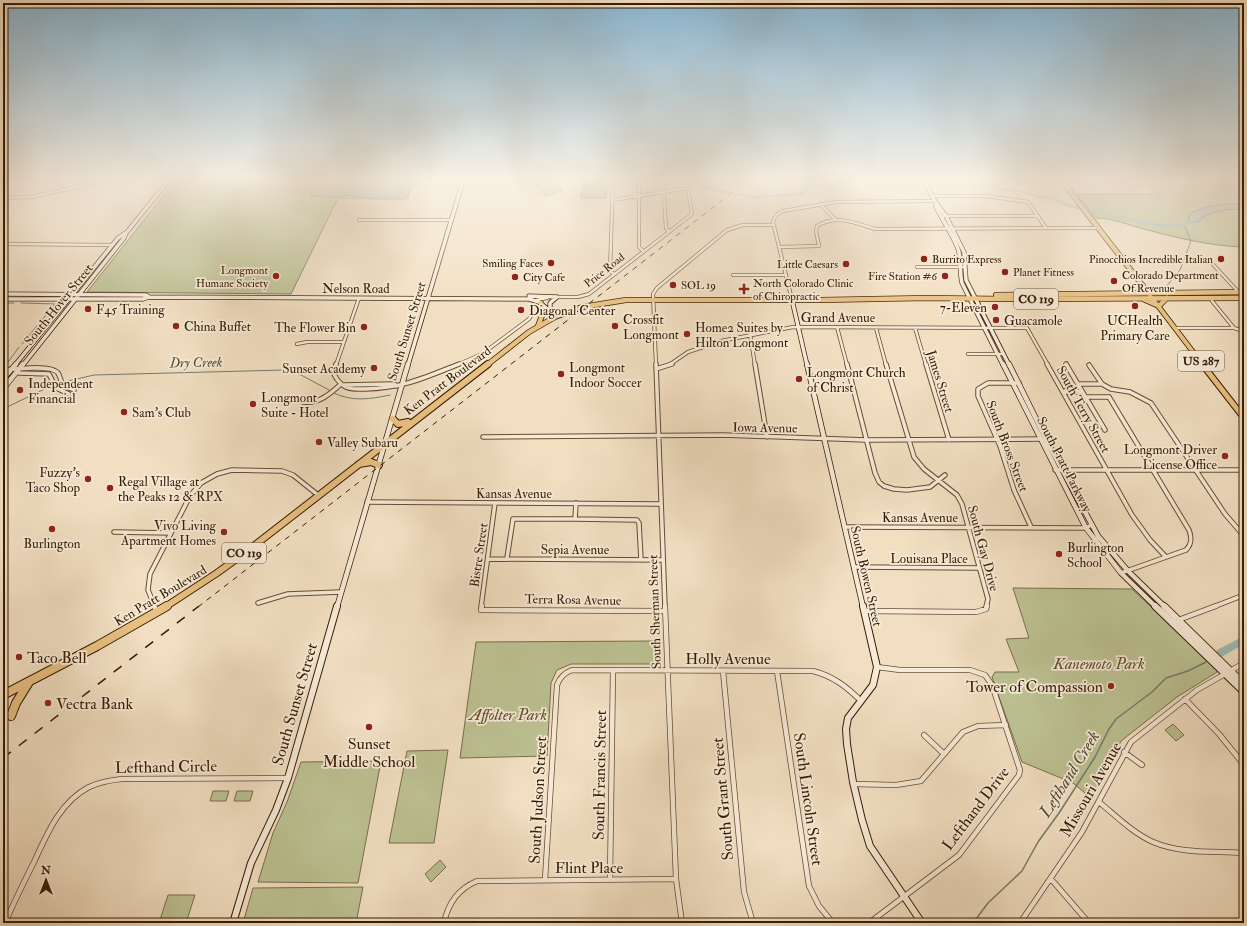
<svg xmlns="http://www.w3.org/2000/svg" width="1247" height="926" font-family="'IM FELL Double Pica',serif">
	<rect width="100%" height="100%" fill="#f2dfc2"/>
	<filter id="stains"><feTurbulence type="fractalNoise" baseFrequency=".005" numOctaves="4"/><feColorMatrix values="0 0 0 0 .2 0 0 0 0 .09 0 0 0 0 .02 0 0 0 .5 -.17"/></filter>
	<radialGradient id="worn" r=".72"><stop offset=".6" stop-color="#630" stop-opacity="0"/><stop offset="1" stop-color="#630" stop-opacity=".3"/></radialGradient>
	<path fill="#bcc192" stroke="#786e4a" d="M175,181H414L408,198H338L291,294L87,292Z
		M531,181H553L563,190L546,196Z
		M583,181H606V198H581Z
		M1147,181H1244V247C1210,246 1177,238 1144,229C1128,225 1113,218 1096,218L1077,194H1159Z
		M1013,588L1132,589L1217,669V672L1177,697L1121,741L1092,799L1073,783L1022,762L992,677L995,672H1019L1006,639L1029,638Z
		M657,641L658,664H571L557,670L551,683L547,756L460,758L476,642Z
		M1173,724L1184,735L1176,741L1165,730Z
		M448,750L434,843H389L407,751Z
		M381,761L358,883L258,882L273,833L287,802L301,762Z
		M213,791H229L226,801H210Z
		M237,791H253L250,801H234Z
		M440,860L446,867L431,882L425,874Z
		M363,887L356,923H243L253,888Z
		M168,895H195L186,923H159Z"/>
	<path fill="#9bbcb4" stroke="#727c6d" d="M331,181H413L407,198L405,199H373L349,195L333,197L310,196L315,187Z
		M1224,204H1244V210C1228,208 1209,210 1198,222H1188L1189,214L1202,208Z"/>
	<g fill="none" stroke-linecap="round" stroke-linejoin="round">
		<path stroke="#727c6d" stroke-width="1" d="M1165,288L1180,270L1191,241L1184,225
			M3,303H14
			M21,303L55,304L22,344
			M6,365L19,347
			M64,382L94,375L284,370L301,375L331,391
			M334,393C353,402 370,399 390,395
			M3,409L53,385"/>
		<path stroke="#727c6d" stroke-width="1.5" d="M973,923L988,903L1022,871L1038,842L1059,813L1095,757L1109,729L1116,719L1152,692L1166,678L1188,671L1206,662"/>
		<path fill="#9bbcb4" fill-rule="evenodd" d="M685,181H690L714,189L754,196L799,193L814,183L815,181H819L818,185L802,195L754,198L711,191Z
			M956,181H962L972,184H985L999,188L1021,190L1039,196L1054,197L1069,204L1116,216L1164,224H1183L1194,217L1198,218L1186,226L1164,228L1116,218L1065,206L1051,199L1038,198L1020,192L999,190L985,186H972Z
			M1244,636V644L1223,656L1220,657L1217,656L1216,653L1217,650Z"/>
		<g stroke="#644d33" stroke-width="4">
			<path id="street-far2" d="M613,181L610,271L614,274
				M639,181V247L643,251
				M663,181L666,228L669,232
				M1020,181L1022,183
				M779,183L785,181
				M933,196H986L1028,202L1046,228
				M3,198L31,197L104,181
				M820,204L836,220
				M941,216H1037
				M359,220H452
				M3,244L113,245
				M779,247L819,246L816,231L817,226C837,214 855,223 875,229L1099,228
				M1208,259L1244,298
				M917,267H963
				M733,275H785
				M555,297H578L589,294L692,214L688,188L613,200
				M536,300L547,298
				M792,300L773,222C774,216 778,213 783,211L836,202L935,201
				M1212,301L1234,328L1240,330L1244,335
				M837,327L847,365
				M876,328L886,365
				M915,328L926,365
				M1175,328H1234
				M750,334L755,365
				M297,344L307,342H343
				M968,354H1004
				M336,365L359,298
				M457,365L482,354L529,319L532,314L531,308
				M656,365L653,294L657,288L727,230L743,225H773
				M669,365L688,352L721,341L793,327L1027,328L1048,365"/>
		</g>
		<g stroke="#644d33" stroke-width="5.5">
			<path id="street-far1" d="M336,364L333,372C336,378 338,382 344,386C349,390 358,389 365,389C403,388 424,378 459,364
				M656,364L665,607
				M755,364L767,437
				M847,364L875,473L879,482L884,486L894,489L907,490L930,487L945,475
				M886,364L914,457L924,469L957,495L962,504L988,599L986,607
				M926,364L949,440
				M1047,364L1132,515L1150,540L1166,557
				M1066,364L1105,430
				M1089,365L1102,384
				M656,369L672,364
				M3,370C15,369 51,364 58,373C60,376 61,382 63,385L74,390
				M18,370L19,373L49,374L56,388L69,394
				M1019,383H988L978,389V396L1000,446L1014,490L1031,527
				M1078,384H1102L1111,389L1130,392L1151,403L1225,514L1244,536
				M343,385L394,384L397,386
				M1067,390L1081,392H1063Z
				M1086,397H1109
				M1109,397L1189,530C1192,538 1192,544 1186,550L1121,573
				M303,402C319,404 330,394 341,384
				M483,437L723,435L866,440L1041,439
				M1055,470H1244
				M367,502L661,504
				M576,503L575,519L637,520L639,523L641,560
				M845,527L1086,528L1091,525
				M114,532L171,533
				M507,558L513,519H575
				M488,559L663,560
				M854,567L979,568
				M258,603L288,594L341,592
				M155,607L148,590L150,574L190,496L201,483L217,474L232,470L282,471L293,475L318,495
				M481,607L495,503
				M1213,607L1244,595"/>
		</g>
		<g stroke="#644d33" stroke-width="6">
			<path id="street" d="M154,606L157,612
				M482,606L481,610L665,611
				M665,606L676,879L682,923
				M864,611L976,612L986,609L987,606
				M1173,622L1216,606
				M723,671L744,892L753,923
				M777,671L809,886L819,906L833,923
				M1185,699L1219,734L1244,765
				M924,735L944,754
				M1124,752L1142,765
				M854,784L896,785L921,781L963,732L978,726L1006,725
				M1099,802C1116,816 1133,833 1153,842C1181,854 1214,851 1244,853
				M1051,879L1089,923
				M545,880L557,685C560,677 564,673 572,670L813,671C833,676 847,687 861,701
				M610,880L613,670
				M5,923C14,902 24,882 34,862C47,834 60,802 89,787C100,782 111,780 122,779L288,778
				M444,923C448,903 458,889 477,881L676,879
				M869,923L959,855L1019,775L1020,770L992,685L985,675L970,670H900L877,667
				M1020,923L1082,832L1131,742L1197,690L1244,663"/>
		</g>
		<g stroke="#351c03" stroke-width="5">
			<path id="secondary-far2" d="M924,181L936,203L946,216L964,252L966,280L1009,365
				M936,203V207C943,221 953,235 958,249C962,261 959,271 962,283L1003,365
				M3,294L146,295L149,297L529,299L539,302L556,316
				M529,296L557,297
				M3,299H143L149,297
				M792,300L807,365
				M550,310V303L557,297
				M15,365L118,238L127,232L168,181
				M23,365L124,238L126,233
				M408,365L463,181"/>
		</g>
		<g stroke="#351c03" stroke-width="6">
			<path id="secondary-far1" d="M807,364L863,607
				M1003,364L1086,528L1121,573L1156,607
				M1009,364L1050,447L1098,536L1128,571L1165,607
				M3,379L16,364
				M3,389L23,364
				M337,607L408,364"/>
		</g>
		<g stroke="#351c03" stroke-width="8">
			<path id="secondary" d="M863,606L877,667L873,685L848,718L846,729L847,744L853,782L862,820L870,846L922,923
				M1155,606L1244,692
				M1164,606L1244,684
				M233,923L251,863L276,810L288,778L337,606"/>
		</g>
		<g stroke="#351c03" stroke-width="5.5">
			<path id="primary-far1" d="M1152,298L1203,365"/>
		</g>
		<g stroke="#351c03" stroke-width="7">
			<path id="primary" d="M1202,364L1244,418"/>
		</g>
		<g stroke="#351c03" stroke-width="6">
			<path id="highway-far2" d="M1062,181L1150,295
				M996,295L1244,292
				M1143,299L1159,306L1167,298
				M538,326L543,313L541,303
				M487,365L529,332L555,317L582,307L626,300H820L927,298L1008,299L1244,298"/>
		</g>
		<g stroke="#351c03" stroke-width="8">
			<path id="highway-far1" d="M393,419L398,424L408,422
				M359,464L371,462L379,465
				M165,607L217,573L246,552L488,364"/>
		</g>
		<g stroke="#351c03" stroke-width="10">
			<path id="highway" d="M3,695L97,646L167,606
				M11,716L16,703L29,682"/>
		</g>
		<use href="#street-far2" stroke="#f7ead7" stroke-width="2.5"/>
		<use href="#street-far1" stroke="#f7ead7" stroke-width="3.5"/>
		<use href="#street" stroke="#f7ead7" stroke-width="4.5"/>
		<use href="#secondary-far2" stroke="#f7ead7" stroke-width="3.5"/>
		<use href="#secondary-far1" stroke="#f7ead7" stroke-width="4.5"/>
		<use href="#secondary" stroke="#f7ead7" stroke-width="6"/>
		<use href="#primary-far1" stroke="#e9c081" stroke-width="4"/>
		<use href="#primary" stroke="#e9c081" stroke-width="5"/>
		<use href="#highway-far2" stroke="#e9c081" stroke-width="4.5"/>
		<use href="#highway-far1" stroke="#e9c081" stroke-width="6"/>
		<use href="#highway" stroke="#e9c081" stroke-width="8"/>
		<path stroke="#351c03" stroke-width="1" stroke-dasharray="5.5 5.5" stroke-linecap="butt" d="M198,607L747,181"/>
		<path stroke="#351c03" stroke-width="1.5" stroke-dasharray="10 10" stroke-linecap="butt" d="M3,758L199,606"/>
	</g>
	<linearGradient id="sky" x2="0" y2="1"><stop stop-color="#89b7d3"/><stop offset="0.58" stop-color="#f9f1e4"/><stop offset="1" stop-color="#f9f1e4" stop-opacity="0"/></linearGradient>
	<rect width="1247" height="310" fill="url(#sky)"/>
	<g fill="#8f2418" stroke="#f7ead7" stroke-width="1.5">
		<circle cx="924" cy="259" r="4"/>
		<circle cx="1221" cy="259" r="4"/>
		<circle cx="551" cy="263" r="4"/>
		<circle cx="846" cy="264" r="4"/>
		<circle cx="1005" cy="272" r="4"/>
		<circle cx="276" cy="276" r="4"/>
		<circle cx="945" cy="276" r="4"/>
		<circle cx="515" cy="277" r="4"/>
		<circle cx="1114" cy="281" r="4"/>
		<circle cx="673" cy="285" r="4"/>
		<path d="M742 283h4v4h4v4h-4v4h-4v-4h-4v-4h4z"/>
		<circle cx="1135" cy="306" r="4"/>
		<circle cx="995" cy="307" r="4"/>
		<circle cx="88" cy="309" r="4"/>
		<circle cx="521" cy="310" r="4"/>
		<circle cx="996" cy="320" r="4"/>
		<circle cx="176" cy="326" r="4"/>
		<circle cx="615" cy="326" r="4"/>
		<circle cx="364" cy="327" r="4"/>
		<circle cx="687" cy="334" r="4"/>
		<circle cx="374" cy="368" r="4"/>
		<circle cx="561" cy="374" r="4"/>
		<circle cx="799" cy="379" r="4"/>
		<circle cx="20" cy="390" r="4"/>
		<circle cx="253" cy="404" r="4"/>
		<circle cx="124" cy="412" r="4"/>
		<circle cx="319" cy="442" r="4"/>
		<circle cx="1225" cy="456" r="4"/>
		<circle cx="88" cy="479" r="4"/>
		<circle cx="110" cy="488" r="4"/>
		<circle cx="52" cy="529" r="4"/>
		<circle cx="224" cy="532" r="4"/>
		<circle cx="1059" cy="554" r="4"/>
		<circle cx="19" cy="657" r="4"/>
		<circle cx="1111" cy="686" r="4"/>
		<circle cx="48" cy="703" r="4"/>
		<circle cx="369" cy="727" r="4"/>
	</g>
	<g text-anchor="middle" stroke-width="3.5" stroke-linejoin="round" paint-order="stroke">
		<g font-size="11" fill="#351c03" stroke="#f7ead7" text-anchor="start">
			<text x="932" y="263">Burrito Express</text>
			<text x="1213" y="263" text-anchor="end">Pinocchios Incredible Italian</text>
			<text x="543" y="267" text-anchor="end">Smiling Faces</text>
			<text x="838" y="268" text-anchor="end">Little Caesars</text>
			<text x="268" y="274" text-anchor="end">Longmont<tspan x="268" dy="13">Humane Society</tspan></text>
			<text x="1013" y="276">Planet Fitness</text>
			<text x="1122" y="279">Colorado Department<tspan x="1122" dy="13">Of Revenue</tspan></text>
			<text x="937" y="280" text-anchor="end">Fire Station #6</text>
			<text x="523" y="281">City Cafe</text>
			<text x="753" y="287">North Colorado Clinic<tspan x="753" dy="13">of Chiropractic</tspan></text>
			<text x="681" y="289">SOL 19</text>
		</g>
		<g font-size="11" fill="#351c03" stroke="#f7ead7">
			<text transform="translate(604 270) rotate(-38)" y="4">Price Road</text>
		</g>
		<g fill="#f7ead7" stroke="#6f5a43" stroke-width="1">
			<rect x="1014" y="289" width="44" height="20" rx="3"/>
			<rect x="1178" y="351" width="46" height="20" rx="3"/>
			<rect x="222" y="543" width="44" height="20" rx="3"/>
		</g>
		<g font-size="12" font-weight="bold" fill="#351c03">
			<text x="1036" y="303">CO 119</text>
			<text x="1201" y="365">US 287</text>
			<text x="244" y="557">CO 119</text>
		</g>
		<g font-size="13" fill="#351c03" stroke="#f7ead7">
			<text x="356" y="293">Nelson Road</text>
			<text transform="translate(58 304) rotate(-51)" y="5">South Hover Street</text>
			<text x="838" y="322">Grand Avenue</text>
			<text transform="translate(406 331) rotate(-73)" y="5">South Sunset Street</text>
			<text transform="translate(447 380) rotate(-37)" y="5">Ken Pratt Boulevard</text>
			<text transform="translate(941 381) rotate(73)" y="5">James Street</text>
			<text transform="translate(1084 409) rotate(61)" y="5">South Terry Street</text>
			<text transform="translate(765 427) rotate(1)" y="5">Iowa Avenue</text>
			<text transform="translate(1008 446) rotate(69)" y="5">South Bross Street</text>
			<text transform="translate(1065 464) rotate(63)" y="5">South Pratt Parkway</text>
			<text x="514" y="498">Kansas Avenue</text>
			<text x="920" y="522">Kansas Avenue</text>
			<text transform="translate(984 548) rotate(75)" y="5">South Gay Drive</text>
			<text x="575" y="554">Sepia Avenue</text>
			<text transform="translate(478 555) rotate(-82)" y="5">Bistre Street</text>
			<text x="929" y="563">Louisana Place</text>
			<text transform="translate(867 576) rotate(77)" y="5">South Bowen Street</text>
			<text transform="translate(160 595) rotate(-31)" y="5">Ken Pratt Boulevard</text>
			<text transform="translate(573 599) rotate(1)" y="5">Terra Rosa Avenue</text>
			<text transform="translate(654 612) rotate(-92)" y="5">South Sherman Street</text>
		</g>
		<g font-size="13" fill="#351c03" stroke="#f7ead7" text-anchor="start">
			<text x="987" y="312" text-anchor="end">7-Eleven</text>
			<text x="96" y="314">F45 Training</text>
			<text x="529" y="315">Diagonal Center</text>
			<text x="623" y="324">Crossfit<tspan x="623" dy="15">Longmont</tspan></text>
			<text x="1004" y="325">Guacamole</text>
			<text x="1135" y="325" text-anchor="middle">UCHealth<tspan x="1135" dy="15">Primary Care</tspan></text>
			<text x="184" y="331">China Buffet</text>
			<text x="356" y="332" text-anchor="end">The Flower Bin</text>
			<text x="695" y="332">Home2 Suites by<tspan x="695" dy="15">Hilton Longmont</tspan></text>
			<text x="569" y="372">Longmont<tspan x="569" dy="15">Indoor Soccer</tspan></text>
			<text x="366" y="373" text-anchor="end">Sunset Academy</text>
			<text x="807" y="377">Longmont Church<tspan x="807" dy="15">of Christ</tspan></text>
			<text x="28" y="388">Independent<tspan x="28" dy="15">Financial</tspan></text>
			<text x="261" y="402">Longmont<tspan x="261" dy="15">Suite - Hotel</tspan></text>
			<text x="132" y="417">Sam's Club</text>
			<text x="327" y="447">Valley Subaru</text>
			<text x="1217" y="454" text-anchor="end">Longmont Driver<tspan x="1217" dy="15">License Office</tspan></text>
			<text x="80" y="477" text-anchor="end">Fuzzy's<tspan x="80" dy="15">Taco Shop</tspan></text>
			<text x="118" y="486">Regal Village at<tspan x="118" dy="15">the Peaks 12 &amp; RPX</tspan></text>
			<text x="216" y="530" text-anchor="end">Vivo Living<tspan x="216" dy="15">Apartment Homes</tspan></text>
			<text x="52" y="548" text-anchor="middle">Burlington</text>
			<text x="1067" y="552">Burlington<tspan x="1067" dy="15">School</tspan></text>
		</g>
		<g font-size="14" font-style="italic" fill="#544c38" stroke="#f7ead7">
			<text transform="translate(196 362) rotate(-1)" y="5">Dry Creek</text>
		</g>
		<g font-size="16" fill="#351c03" stroke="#f7ead7" text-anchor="start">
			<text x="27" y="663">Taco Bell</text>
			<text x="1103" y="692" text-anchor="end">Tower of Compassion</text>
			<text x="56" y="709">Vectra Bank</text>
			<text x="369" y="749" text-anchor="middle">Sunset<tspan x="369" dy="18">Middle School</tspan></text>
		</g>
		<g font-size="16" fill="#351c03" stroke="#f7ead7">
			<text x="728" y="664">Holly Avenue</text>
			<text transform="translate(294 704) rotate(-74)" y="6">South Sunset Street</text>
			<text transform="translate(166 766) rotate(-1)" y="6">Lefthand Circle</text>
			<text transform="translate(599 775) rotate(-89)" y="6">South Francis Street</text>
			<text transform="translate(1090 789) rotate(-60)" y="6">Missouri Avenue</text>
			<text transform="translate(722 799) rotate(-95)" y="6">South Grant Street</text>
			<text transform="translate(809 799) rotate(82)" y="6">South Lincoln Street</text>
			<text transform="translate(537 800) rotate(-87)" y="6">South Judson Street</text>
			<text transform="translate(975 808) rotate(-53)" y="6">Lefthand Drive</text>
			<text x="589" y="873">Flint Place</text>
		</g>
		<g font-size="16" font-style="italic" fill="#5e4e2e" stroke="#f7ead7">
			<text x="1099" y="669">Kanemoto Park</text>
			<text x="508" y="720">Affolter Park</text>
		</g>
		<g font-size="17" font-style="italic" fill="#544c38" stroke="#f7ead7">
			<text transform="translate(1069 774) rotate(-58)" y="6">Lefthand Creek</text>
		</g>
	</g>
	<rect width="1247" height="926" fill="none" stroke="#f2dfc2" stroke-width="16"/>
	<rect x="4" y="4" width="1239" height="918" fill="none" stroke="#351c03" stroke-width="2"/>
	<rect x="8" y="8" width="1231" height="910" fill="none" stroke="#351c03"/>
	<g transform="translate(46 880)" stroke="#f7ead7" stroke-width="3" paint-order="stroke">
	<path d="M0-3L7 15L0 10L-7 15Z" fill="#351c03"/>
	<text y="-6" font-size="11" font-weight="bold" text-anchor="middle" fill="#351c03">N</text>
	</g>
	<rect width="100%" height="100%" filter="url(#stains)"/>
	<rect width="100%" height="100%" fill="url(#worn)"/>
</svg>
